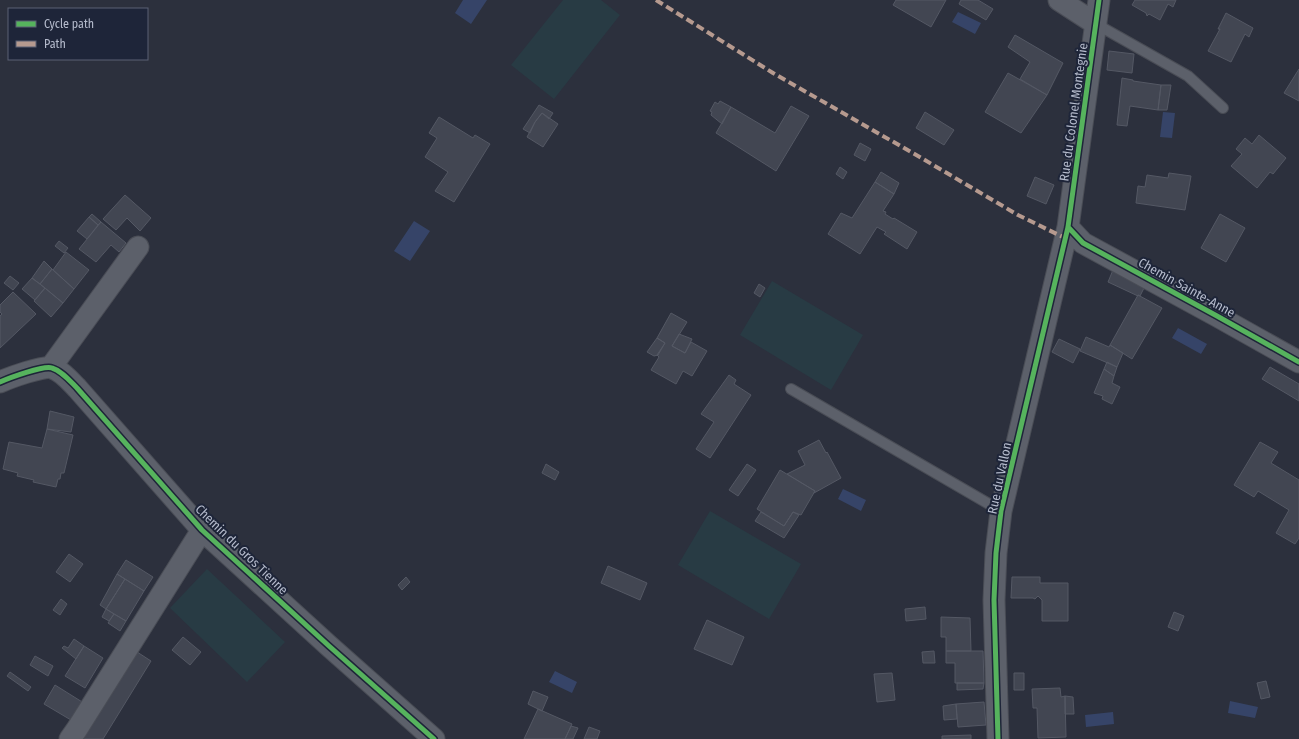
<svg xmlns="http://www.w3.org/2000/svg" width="1299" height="739" font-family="'Fira Sans Condensed',sans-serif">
	<rect width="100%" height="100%" fill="#2c303d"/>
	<path fill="#283b44" d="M563,0H601L620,15L554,99L511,65Z
		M772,281L863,335L831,390L740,335Z
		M710,511L801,564L769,619L678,565Z
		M207,569L285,642L247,682L170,608Z"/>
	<path fill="#364468" d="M463,0H487L471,24L455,13Z
		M958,12L981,23L975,34L952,22Z
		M1163,112L1175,113L1172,138L1160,137Z
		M414,221L430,231L410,261L394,251Z
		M1178,328L1207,344L1201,354L1172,338Z
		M843,489L866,500L861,511L838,499Z
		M555,671L577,682L572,693L549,682Z
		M1230,701L1258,707L1255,718L1228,713Z
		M1113,712L1114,724L1086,727L1085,715Z"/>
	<path fill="#424652" stroke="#545864" d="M896,0H946L931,27L893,5Z
		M961,0H978L993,9L986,20L959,4Z
		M1135,0H1176L1173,7L1168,4L1160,20L1149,14L1147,16L1146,13L1132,5Z
		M1226,13L1253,28L1249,37L1245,34L1231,62L1208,51L1220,29H1218Z
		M1015,35L1063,63L1047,95L1020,79L1030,62L1008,47Z
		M1109,51L1134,54L1132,73L1107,70Z
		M1299,69V101L1284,93Z
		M1008,73L1047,95L1021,133L985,112Z
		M1122,78L1133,80V81L1161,85L1158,110L1130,106L1127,126L1117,125Z
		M1161,85H1171L1167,110H1158Z
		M720,101L731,107L722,124L711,115L712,112L710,111L715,102L718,104Z
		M539,105L553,113L549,119L542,113L535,122L530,133L523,129Z
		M791,106L809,116L776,171L716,133L731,107L775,133Z
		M925,112L954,130L944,145L916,128Z
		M542,113L558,124L543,147L527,137L535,122Z
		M439,117L473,138L475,135L490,144L454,202L435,191L448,172L425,157L437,138L429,133Z
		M1259,135L1286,158L1273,174L1270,172L1257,188L1231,166L1242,154L1236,149L1245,138L1252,144Z
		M860,143L871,149L865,161L854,155Z
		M840,167L847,172L843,179L836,174Z
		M881,172L899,183L894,194L875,182Z
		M1169,173L1191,176L1185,210L1136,203L1138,186L1145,187L1147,175L1168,178Z
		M1035,177L1054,185L1046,204L1027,196Z
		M875,182L894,194L883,211L886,212L885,214L893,219L894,218L917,232L907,249L884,234L886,232L877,227L860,254L828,234L841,213L852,218Z
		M125,195L151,218L140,231L127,218L116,230L103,219Z
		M92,214L101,222L98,225L89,217Z
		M1220,214L1245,228L1226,262L1201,248Z
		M89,217L98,225L87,239L77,231Z
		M101,222L126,243L119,252L111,245L96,262L79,249Z
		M59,241L68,248L64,253L55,246Z
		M66,252L89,270L74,289L53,270Z
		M44,261L52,269L40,284L32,278Z
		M52,269L74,289L63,303L40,284Z
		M1113,270L1145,286L1140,296L1138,295V296L1108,282Z
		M10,276L19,283L13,290L4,283Z
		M32,278L45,288L35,300L22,289Z
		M759,284L765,288L760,297L754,293Z
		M45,288L63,303L51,317L34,301Z
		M13,292L36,314L0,348V316L2,314L0,312V305Z
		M1138,295L1162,308L1132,359L1110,345Z
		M671,313L687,322L672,346L685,353L691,342L707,351L692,376L683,371L676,384L651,370L659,357L657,355L665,343L657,338Z
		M679,334L692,339L685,353L672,346Z
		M1086,337L1109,347L1110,345L1123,353L1117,367L1080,351Z
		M657,338L665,343L658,355L654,356L647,352Z
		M1059,339L1080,349L1073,363L1052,352Z
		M1107,362L1117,367L1114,376L1104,369Z
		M1270,367L1299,384V401L1262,379Z
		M1104,369L1114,376L1112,383L1120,387L1112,404L1102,399L1103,396L1094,393Z
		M729,375L736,380L734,384L751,395L710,458L696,449L714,422L701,414Z
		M50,411L74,417L71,432L47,429Z
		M47,429L73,435L64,473H61L60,479H58L56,487L33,482L34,480L17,476L18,473L3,469L9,442L42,448Z
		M819,440L826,453L827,452L841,478L814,493L815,491L787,474L805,465L798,451Z
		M1260,442L1278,452L1271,463L1299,480V538L1295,544L1276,533L1289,510L1258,491L1254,497L1234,485Z
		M546,464L559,472L555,480L542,473Z
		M747,464L756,470L738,496L729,490Z
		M780,470L815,491L801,515L793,512L784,526L757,509Z
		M761,512L784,526L793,512L799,515L784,538L755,521Z
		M69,554L83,564L70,582L56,572Z
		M126,560L153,577L144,591L117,574Z
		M608,566L647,583L640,600L601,583Z
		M117,574L125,579L106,609L100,605Z
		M406,577L410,582L402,590L398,585Z
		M1012,577H1040V583H1068V621H1042V600L1038,596L1035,599L1033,598H1011Z
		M125,579L144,591L126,621L106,609Z
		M61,599L67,604L60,615L53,610Z
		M925,607L926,619L906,621L905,609Z
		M106,609L114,614L109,621L102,617Z
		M1174,612L1184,616L1178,631L1168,627Z
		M114,614L126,621L120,631L108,623Z
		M941,617L970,618L971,651H946V637H941Z
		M707,620L744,637L732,665L694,649Z
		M183,637L201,652L190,665L172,650Z
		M74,639L84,646L76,659L62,648L64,646L68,648Z
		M84,646L103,658L85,688L65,676Z
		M134,650L151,661L103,739H83L95,719L92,718Z
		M934,651L935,663H923L922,652Z
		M946,651H983L984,683H955V663H946Z
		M35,656L53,666L48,676L30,665Z
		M10,672L31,687L28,691L7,676Z
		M892,673L895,700L877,702L874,674Z
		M1014,673H1024V690H1014Z
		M1266,681L1270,697L1261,699L1257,683Z
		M957,683H984L983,689L957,690Z
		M55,685L87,705L76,723L44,704Z
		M1060,688L1061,697L1065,696L1066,737L1038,738L1037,708H1033L1032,689Z
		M533,691L548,697L542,711L528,704Z
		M1065,696L1073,697L1074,714H1065Z
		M984,702L986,725L958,727L956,704Z
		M956,704L957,719L944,720L943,706Z
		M538,709L572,724L565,739H524Z
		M571,726L578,728L573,739H565Z
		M589,727L600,731L597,739H584Z
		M971,735V739H942V736Z"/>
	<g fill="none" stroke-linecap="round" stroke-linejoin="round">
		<g stroke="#4a4d56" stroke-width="12">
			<path id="lane" d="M1096,24L1188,76L1223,108
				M791,389L1001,511"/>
		</g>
		<g stroke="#4a4d56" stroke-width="23">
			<path id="street" d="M1059,0L1096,24
				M1068,227L1083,243L1217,316L1299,362
				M51,367L138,247
				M0,382C9,378 44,365 52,368C62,371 70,381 77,388L202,530L329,646L434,739
				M70,739L77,729L202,530
				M998,739L994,600L996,553L1001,511L1068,227L1099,0"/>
		</g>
		<use href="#lane" stroke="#5c606a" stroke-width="10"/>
		<use href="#street" stroke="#5c606a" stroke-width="21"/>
		<path stroke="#b69a8f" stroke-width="4" stroke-dasharray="8 4" stroke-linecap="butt" d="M656,0L773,73L918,156L1018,215L1065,238"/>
		<g stroke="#1e2539" stroke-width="8">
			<path id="cycleway" d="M1068,227L1083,243L1217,316L1299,362
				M0,382C9,378 44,365 52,368C62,371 70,381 77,388L202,530L329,646L434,739
				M998,739L994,600L996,553L1001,511L1068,227L1099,0"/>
		</g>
		<use href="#cycleway" stroke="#56b35d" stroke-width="5"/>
	</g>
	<g text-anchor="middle" stroke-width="4" stroke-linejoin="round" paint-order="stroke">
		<g font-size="13" fill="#b6bccd" stroke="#1e2539">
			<text transform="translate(1073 112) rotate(-82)" y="5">Rue du Colonel Montegnie</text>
			<text transform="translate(1187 287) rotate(29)" y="5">Chemin Sainte-Anne</text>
			<text transform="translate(999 478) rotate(-78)" y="5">Rue du Vallon</text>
			<text transform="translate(242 549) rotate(44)" y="5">Chemin du Gros Tienne</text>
		</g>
	</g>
	<rect x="8" y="8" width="140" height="52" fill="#1e2539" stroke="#5b6174"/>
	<rect x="16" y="21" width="20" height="6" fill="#56b35d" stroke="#5b6174"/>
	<text x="44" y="28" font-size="12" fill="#b6bccd">Cycle path</text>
	<rect x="16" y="41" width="20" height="6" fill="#b69a8f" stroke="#5b6174"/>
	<text x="44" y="48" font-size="12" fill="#b6bccd">Path</text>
</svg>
